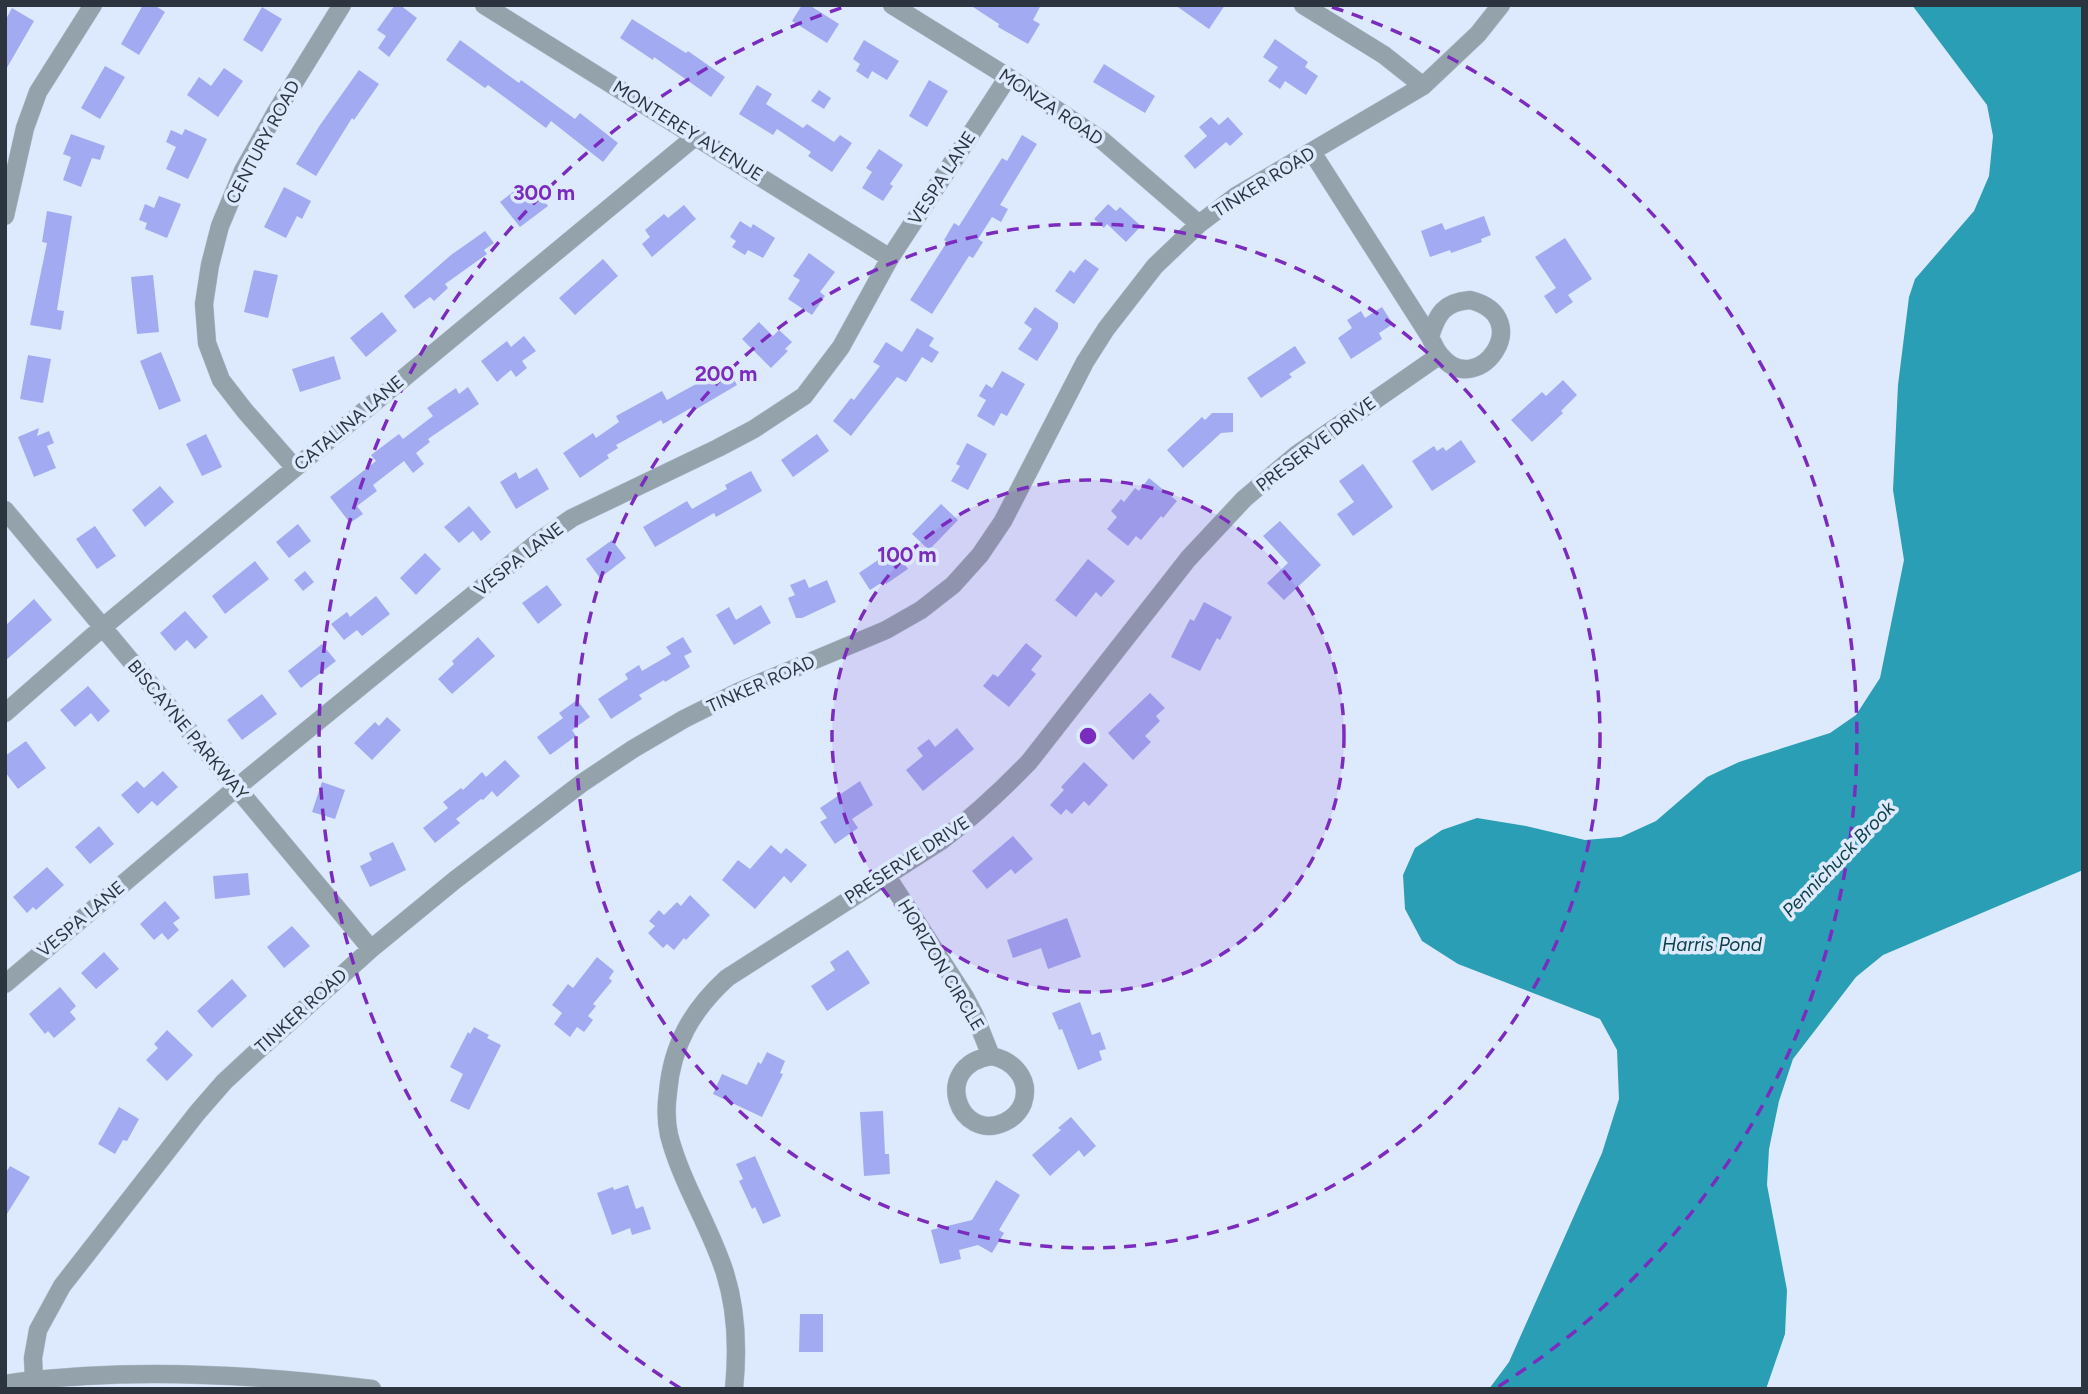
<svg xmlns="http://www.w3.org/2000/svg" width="2088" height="1394" font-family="Figtree,sans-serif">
	<rect width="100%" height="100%" fill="#ddeafd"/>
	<path fill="#2a9eb4" d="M1912,5H2083V870L1883,955L1856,977L1793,1059L1779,1101L1769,1149L1767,1185L1787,1290L1785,1334L1766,1389H1489L1509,1362L1602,1153L1619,1099L1617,1050L1600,1019L1458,964L1422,941L1405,909L1403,875L1415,848L1442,830L1477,818L1526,826L1585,840L1621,837L1656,821L1707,777L1739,762L1830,733L1856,715L1880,678L1904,560L1893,490L1898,385L1909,297L1915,279L1974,211L1989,176L1993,136L1987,105Z"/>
	<path fill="#a2aaf1" d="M143,5H154L165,12L139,55L121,44Z
		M395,5H400L417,18L389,57L378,48L386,36L377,30Z
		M802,5H809L839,24L827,43L792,21Z
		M970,5H1041L1033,20L1040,24L1028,44L998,27L999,24Z
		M1175,5H1225L1209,29Z
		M262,7L282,19L262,52L243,40Z
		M12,8L34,21L5,71V21Z
		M632,19L686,53L688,51L725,77L711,97L654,57L653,60L620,38Z
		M1275,39L1308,62L1305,67L1318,76L1306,95L1285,81L1280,89L1268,81L1278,67L1263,57Z
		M460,40L519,83L521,80L575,119L580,113L618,143L603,162L551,121L546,128L488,85L485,88L446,60Z
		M864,40L899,61L887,80L872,71L868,79L856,71L860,64L853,59Z
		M1104,64L1155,96L1145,113L1093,82Z
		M105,66L125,77L100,119L81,108Z
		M224,68L243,81L218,117L187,95L199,77L211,86Z
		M359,70L379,84L354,120L352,118L316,176L296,164L320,125Z
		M929,80L948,91L927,127L909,116Z
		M757,85L772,94L766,104L803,128L807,124L834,142L840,135L852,143L832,172L808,156L811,152L777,129L773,135L739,114Z
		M819,90L831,98L824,109L811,101Z
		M1211,117L1219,125L1228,117L1243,134L1230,146L1226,142L1195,169L1184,156L1207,136L1199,127Z
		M185,129L207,139L188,179L166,169L176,147L166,142L171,130L182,135Z
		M71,134L105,146L100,160L92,158L81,187L63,180L71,157L63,154Z
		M1022,135L1037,144L1000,205L1008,209L1001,222L992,217L978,239L983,242L973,258L969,256L932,314L910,300L947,242L944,240L954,223L959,226L1002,158L1007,161Z
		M879,149L903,165L890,184L893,186L883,201L862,188L872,172L866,168Z
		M284,187L311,201L302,219L297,216L286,238L264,227Z
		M534,187L548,206L520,227L500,202L518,188L524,196Z
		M159,196L181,204L167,238L145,229L147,223L139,220L145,204L154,208Z
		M1108,204L1116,211L1120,207L1141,226L1126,242L1107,224L1104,228L1094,219Z
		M684,205L696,219L652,257L642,244L650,237L645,230L664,214L668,218Z
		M47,211L72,216L57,310L64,311L61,330L30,325L47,243L42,242Z
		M1484,216L1491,235L1481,239L1482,242L1451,253L1450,250L1430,257L1421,231L1442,223L1445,230Z
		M740,221L751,228L753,224L775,238L763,258L748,250L745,255L732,247L736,241L730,237Z
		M485,231L494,243L484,250L487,254L445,284L448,288L434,301L430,297L414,309L404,296L451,255Z
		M1565,238L1592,279L1568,295L1573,302L1556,314L1544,296L1556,288L1535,257Z
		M809,253L835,272L820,292L825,296L812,315L788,299L800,280L793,276Z
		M603,259L618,276L575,315L559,298Z
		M1085,259L1099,269L1074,304L1055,291L1070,270L1074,273Z
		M254,270L278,275L268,318L244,312Z
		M153,275L159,332L137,334L131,277Z
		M1035,307L1058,323V328L1037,361L1018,349L1032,329L1024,323Z
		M1382,307L1393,324L1379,333L1382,339L1351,359L1338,338L1352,328L1347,320L1361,311L1365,318Z
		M382,312L397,331L366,357L350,338Z
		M759,322L773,336L779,330L792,342L785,349L788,351L771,368L742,339Z
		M917,328L934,338L929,346L939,352L932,363L922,357L906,382L897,377L851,436L833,421L851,398L854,400L880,366L873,362L886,342L902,352Z
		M524,336L536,351L522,361L527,368L516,377L511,370L497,382L481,361L507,341L511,347Z
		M1295,346L1306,363L1289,374L1292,377L1261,398L1247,378Z
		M161,352L181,401L159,410L140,361Z
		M28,355L51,359L43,403L20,399Z
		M334,356L341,379L300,392L292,369Z
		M727,367L737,385L693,411L691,408L663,424L661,420L616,445L618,448L607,455L609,458L580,478L563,453L593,433L596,438L619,422L616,416L662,391L667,400Z
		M1002,371L1025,384L1007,416L1001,413L994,426L977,416L986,400L979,396L986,384L992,388Z
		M1563,380L1577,395L1561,411L1563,413L1532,442L1511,420L1542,392L1546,396Z
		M468,387L479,404L428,439L430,442L416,453L424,464L413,473L404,461L373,485L377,491L357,506L363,514L350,523L330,497L376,461L371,455L399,434L403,439L433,416L427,408L456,388L459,394Z
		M1212,413H1233V432L1221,433L1183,468L1167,450L1202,417L1205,420Z
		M39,428L37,436L49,431L54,443L47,446L56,468L34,477L18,437Z
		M206,434L222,467L202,476L186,444Z
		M817,434L829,451L793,477L781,460Z
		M1461,440L1476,462L1432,491L1412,461L1434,446L1437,451L1443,447L1446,451Z
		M967,443L987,454L968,490L951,481L960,466L956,464Z
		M1363,464L1393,507L1353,536L1337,514L1354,502L1339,481Z
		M537,468L549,489L516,509L500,482L516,472L519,479Z
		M751,471L762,491L716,517L714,513L655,547L643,527L687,501L692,509L727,489L725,485Z
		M1149,478L1177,501L1163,518L1161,516L1141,540L1136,536L1128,546L1107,529L1117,517L1111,511L1121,499L1124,502L1135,488L1139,491Z
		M160,486L174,502L145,527L132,510Z
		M941,504L958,520L929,550L912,534Z
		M469,506L491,532L481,541L473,531L459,543L444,527Z
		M1280,521L1321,565L1284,600L1267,583L1288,563L1263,536Z
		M298,524L311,541L289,558L276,542Z
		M95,526L116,556L97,569L76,539Z
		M612,540L626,558L600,578L586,559Z
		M894,549L908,569L886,584L884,581L870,590L859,573Z
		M425,553L441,569L416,595L400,578Z
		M1088,559L1115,581L1101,597L1096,592L1076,617L1055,600Z
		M255,561L269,579L225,614L212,596Z
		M305,571L314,582L303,591L294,580Z
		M805,579L809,588L827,580L836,602L802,618H796L788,598L795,595L790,585Z
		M547,585L562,605L538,624L522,603Z
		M376,596L390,614L362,636L357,630L344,640L331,624L347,612L350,617Z
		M34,599L52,620L5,661V626Z
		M1204,602L1232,617L1220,640L1217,638L1200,671L1171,657L1190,619L1194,621Z
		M761,605L771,623L734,645L716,615L729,607L736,620Z
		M185,611L208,637L195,649L187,640L175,651L160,633Z
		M478,637L495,656L452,694L438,679L454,664L452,661Z
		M683,637L692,652L684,656L690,667L665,682L664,680L639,695L642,699L611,719L598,699L628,679L625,674L639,665L642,671L671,654L666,647Z
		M1026,643L1042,656L1031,670L1036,674L1009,707L983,686L993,674L998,677Z
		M322,644L336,661L301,688L288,671Z
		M88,686L110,711L98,722L91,713L75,727L60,710Z
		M1150,693L1165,708L1156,716L1160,721L1145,736L1151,742L1133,760L1108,733Z
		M262,694L277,714L242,740L227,720Z
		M577,700L590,717L572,730L576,736L550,755L537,737L563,718L559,713Z
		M387,717L401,730L372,760L354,743L375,722L379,726Z
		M957,728L974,749L923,791L906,770L923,756L917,748L929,739L935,747Z
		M26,741L46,768L18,789L5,772V756Z
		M505,760L520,776L497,797L492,791L483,800L481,799L456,819L460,823L435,843L423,828L448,808L443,802L461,788L463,790L482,772L486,777Z
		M1084,762L1108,785L1089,806L1084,801L1072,814L1066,809L1061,815L1050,805L1064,790L1061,787Z
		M163,771L178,787L157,806L152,801L138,814L121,795L137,781L144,788Z
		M860,781L873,805L852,819L858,828L835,844L820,822L827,818L820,808Z
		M322,782L345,790L335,819L312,812Z
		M99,826L114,844L90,864L75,847Z
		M1013,836L1033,859L1015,874L1011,869L987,889L972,871Z
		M393,842L406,870L370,887L360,866L372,860L369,853Z
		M771,845L781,854L786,848L807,865L791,883L784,876L755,909L722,880L738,860L750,869Z
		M47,867L64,885L36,910L33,907L27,913L13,897Z
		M248,873L250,895L215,899L213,876Z
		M690,895L710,915L686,940L684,938L674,950L667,944L663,948L648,933L655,926L649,921L659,910L664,915L677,902L681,906Z
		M165,901L180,918L173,923L179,930L168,940L162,933L154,940L140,924Z
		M1067,918L1081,957L1048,969L1041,948L1013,958L1007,940Z
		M292,926L310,946L284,968L267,947Z
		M848,950L870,983L827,1011L811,986L835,970L830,962Z
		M104,952L119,969L96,989L81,973Z
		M597,957L614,971L609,978L612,981L593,1004L596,1006L588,1016L593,1020L584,1032L577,1027L570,1037L554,1024L562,1013L552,1005L568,984L573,988Z
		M232,979L247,996L212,1028L197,1011Z
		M60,987L76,1006L70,1012L76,1019L54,1038L48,1031L45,1034L29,1014Z
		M1080,1002L1092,1035L1100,1032L1106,1049L1099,1051L1102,1060L1078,1070L1062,1029L1059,1030L1052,1013Z
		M474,1027L489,1035L487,1038L501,1045L469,1110L450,1101L463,1074L450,1067L468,1032L470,1034Z
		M167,1030L193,1055L167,1081L146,1060L158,1048L154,1044Z
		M767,1052L785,1061L780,1073L783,1074L762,1117L713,1094L722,1074L747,1085L758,1062L761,1064Z
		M119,1107L139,1119L127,1141L123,1140L115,1154L98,1144Z
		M883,1111L885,1154H889L890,1174L864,1176L860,1112Z
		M1071,1117L1096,1146L1084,1157L1079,1150L1050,1176L1032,1155L1061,1130L1058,1128Z
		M755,1156L781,1216L763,1224L755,1207L752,1209L739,1181L743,1179L736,1164Z
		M10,1166L30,1177L5,1217V1174Z
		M996,1180L1020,1195L999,1230L1004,1233L992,1253L978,1245L959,1250L961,1259L940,1264L931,1230L972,1220Z
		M628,1185L636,1209L643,1206L651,1229L632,1235L630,1228L612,1235L597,1193L613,1187L614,1190Z
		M800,1314H823V1352H799Z"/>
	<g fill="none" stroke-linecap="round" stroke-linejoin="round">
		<g stroke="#bac6d7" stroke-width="19">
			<path id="minor" d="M484,5L890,258
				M892,5L1008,77L1103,141L1199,224
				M1303,5L1384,55L1423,86
				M1312,152L1430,337
				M5,216L25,128L38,92L93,5
				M1470,300C1538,317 1478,401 1441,356C1436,351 1433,343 1430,337C1437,314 1444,302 1470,300Z
				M295,468L245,411L221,380L207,343L204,304L210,265L220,226L243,171L276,112L342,5
				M5,510L371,949
				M5,713L103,627L696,136
				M886,875L965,997L975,1016L991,1056C1013,1060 1031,1079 1023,1103C1020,1111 1013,1118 1005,1122C959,1144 930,1066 991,1056
				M5,984L236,788L539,541L572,518L718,448L754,429L804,396L841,347L890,258L1008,77
				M34,1380L33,1358L38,1330L62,1286L197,1113L224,1082L253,1055L371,949L455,880L582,783L633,749L684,719L738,692L886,630L921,610L953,585L980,555L1003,521L1085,362L1106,329L1155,266L1199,224L1236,196L1423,86L1478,34L1501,5
				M5,1384C31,1379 58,1378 85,1376C181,1370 277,1377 372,1389
				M734,1389C738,1349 737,1311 725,1273C710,1226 681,1182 669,1135C666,1121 666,1106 668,1092C672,1045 692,1010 727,978L941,841C973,817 1001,791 1029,762L1188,559L1244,499L1296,455L1440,355"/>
		</g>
		<use href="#minor" stroke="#93a2ab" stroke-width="18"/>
	</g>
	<circle cx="1088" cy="736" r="256" fill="#7b2cbf" fill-opacity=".12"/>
	<g fill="none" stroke="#7b2cbf" stroke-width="3.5" stroke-dasharray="12 9">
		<circle cx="1088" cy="736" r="256"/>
		<circle cx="1088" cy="736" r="512"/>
		<path d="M680 1388A769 769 0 0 1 844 7M1332 7A769 769 0 0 1 1496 1388"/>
	</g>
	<g text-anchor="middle" stroke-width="7" stroke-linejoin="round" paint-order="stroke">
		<g font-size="18" fill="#2c3440" stroke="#ddeafd">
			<text transform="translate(1051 107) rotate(34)" y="6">MONZA ROAD</text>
			<text transform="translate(688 131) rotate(32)" y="6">MONTEREY AVENUE</text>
			<text transform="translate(263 142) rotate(-62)" y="6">CENTURY ROAD</text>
			<text transform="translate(942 178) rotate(-57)" y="6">VESPA LANE</text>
			<text transform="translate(1264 182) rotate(-32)" y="6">TINKER ROAD</text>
			<text transform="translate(349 423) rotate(-40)" y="6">CATALINA LANE</text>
			<text transform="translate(1316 444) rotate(-37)" y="6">PRESERVE DRIVE</text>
			<text transform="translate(519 559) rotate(-38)" y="6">VESPA LANE</text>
			<text transform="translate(761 684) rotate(-24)" y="6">TINKER ROAD</text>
			<text transform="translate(188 730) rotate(50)" y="6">BISCAYNE PARKWAY</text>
			<text transform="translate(907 860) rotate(-33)" y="6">PRESERVE DRIVE</text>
			<text transform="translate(81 919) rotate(-40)" y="6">VESPA LANE</text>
			<text transform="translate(941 965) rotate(59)" y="6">HORIZON CIRCLE</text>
			<text transform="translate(301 1011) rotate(-42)" y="6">TINKER ROAD</text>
		</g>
		<g font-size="19" font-style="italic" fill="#0e4049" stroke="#ddeafd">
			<text transform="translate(1838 859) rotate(-46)" y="7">Pennichuck Brook</text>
			<text x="1712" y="951">Harris Pond</text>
		</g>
	</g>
	<circle cx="1088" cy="736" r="10" fill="#7b2cbf" stroke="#ddeafd" stroke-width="3.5"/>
	<g font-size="21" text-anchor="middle" font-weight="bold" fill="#7b2cbf" stroke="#ddeafd" stroke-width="7" stroke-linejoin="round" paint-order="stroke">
		<text x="544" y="200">300 m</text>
		<text x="726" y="381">200 m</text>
		<text x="907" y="562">100 m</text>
	</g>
	<rect width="2088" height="1394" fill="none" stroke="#2c3440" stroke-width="14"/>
</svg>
